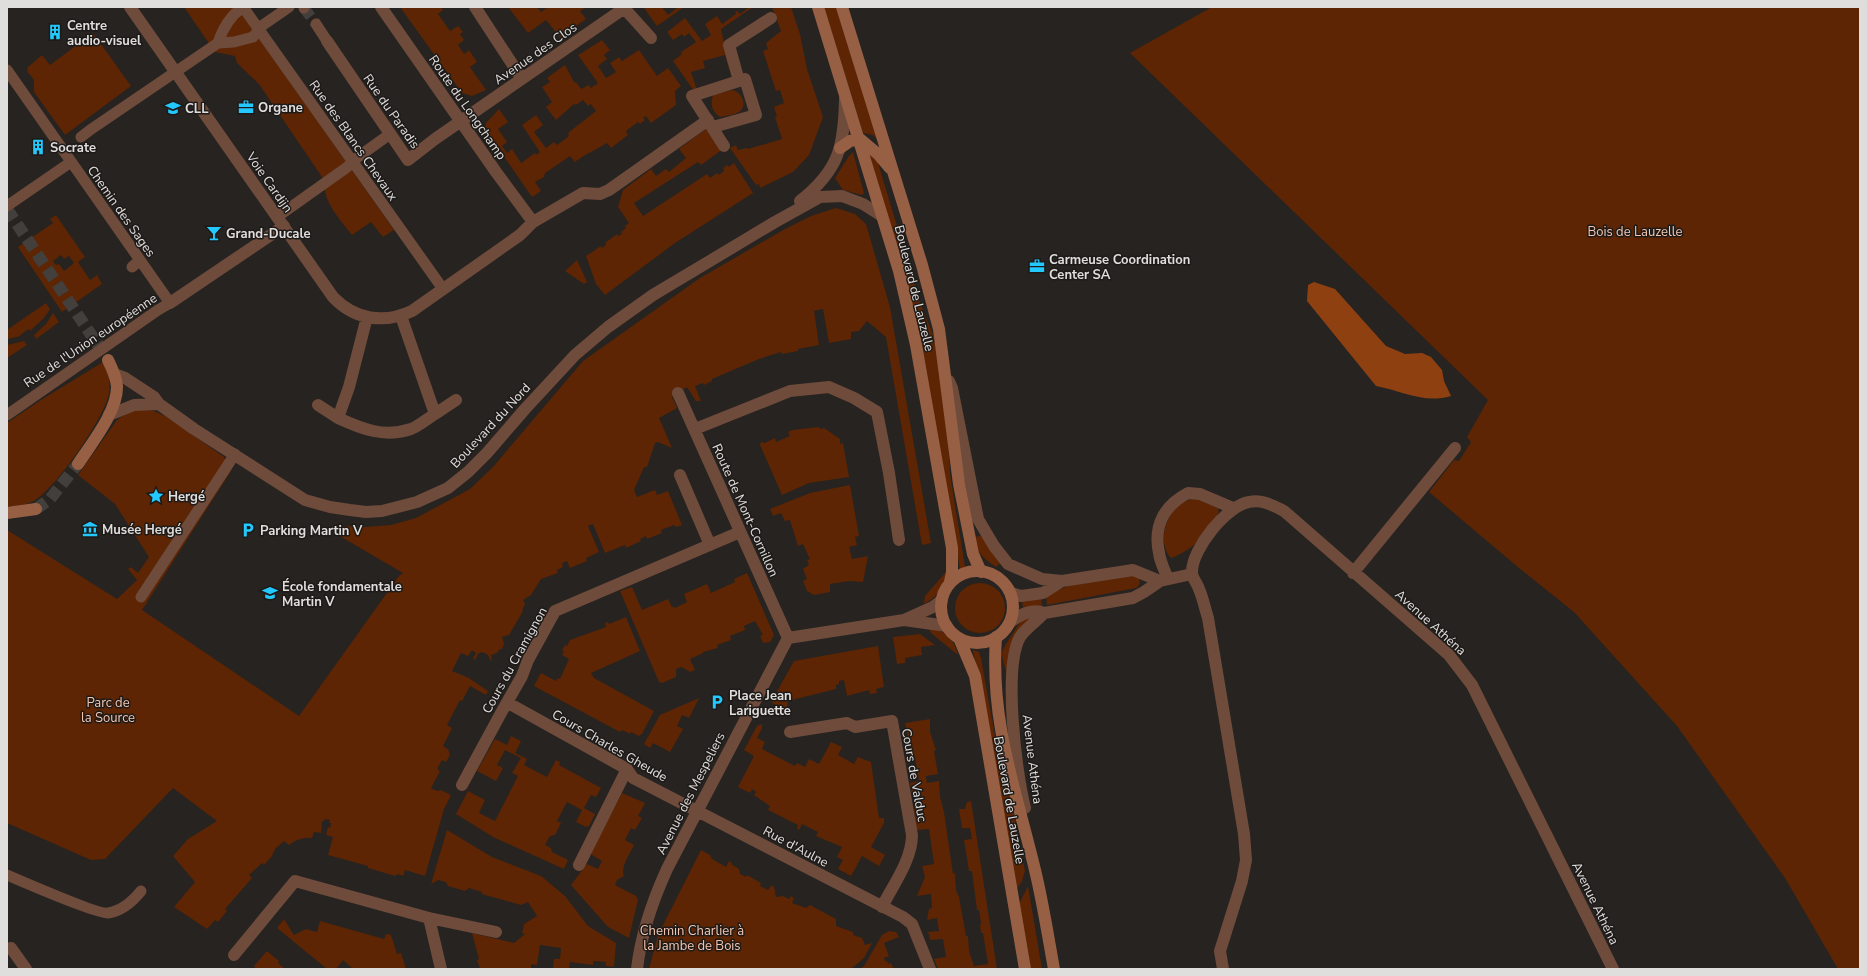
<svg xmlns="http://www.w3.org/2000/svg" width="1867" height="976" font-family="'Nunito Sans',sans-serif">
	<rect width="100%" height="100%" fill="#262321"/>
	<path fill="#5d2503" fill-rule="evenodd" d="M184,7H237L394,230L383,237L371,222L352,235C339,218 323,202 324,180L259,84L237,63L235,56L215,52Z
		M400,7H441L443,10L438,14L450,31L458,26L463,32L460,34L464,40L458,45L464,54L469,50L477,62L470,67L486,90L472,96L462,93Z
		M508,7H537L541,12L548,7H586L580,11L586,19L560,37L546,20L528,33Z
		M646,7H662L668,15L678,7H684L657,26L644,8Z
		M747,7H753L721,29L731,75L725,55L703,61L705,68L691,72L697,90L694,91L673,61L682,54L681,52L696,42L689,33L684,37L682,34L673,40L667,32L685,18L702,41L711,35L705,24L717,16L722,24L736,14L735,12L737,11L740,14L748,8Z
		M772,7H791L800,34L807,69L823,117L809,155L793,172L760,188L759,184L756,185L730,148L736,145L738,150L747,148L748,149L782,139L775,117L777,116L774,107L784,103L780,90L776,91L763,51L768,49L766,43L781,31Z
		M824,7H837L878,140L873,135L863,133Z
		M1212,7H1860V969H1838L1785,878L1677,726L1574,612L1519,568L1429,492L1454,460L1459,461L1471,442L1467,437L1488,400L1130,53Z
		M93,33L131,86L65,135L34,92V80L27,71L28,67L42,55L50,65Z
		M602,40L610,50L604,55L607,59L598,66L606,78L616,72L610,63L619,57L622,61L639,50L657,76L668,68L681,86L675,91L676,105L651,123L646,116L643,118L645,120L640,124L638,122L626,131L628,135L611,148L607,143C596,150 585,154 575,162L570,156L545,173L544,177L535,182L541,191L532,197L485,129L486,123L499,109L508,122L498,129L507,142L502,146L507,153L512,149L521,163L535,153L536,155L540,152L522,125L536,115L543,125L534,132L546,148L554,142L557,145L568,137L569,132L596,111L591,104L588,106L583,100L576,105L574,104L556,120L546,107L552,102L542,87L550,82L547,78L565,65L574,82L577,83L581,89L589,85L591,88L598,83L578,55Z
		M732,90C741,91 749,105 739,112C734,115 725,116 720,117C712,112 710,104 713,95Z
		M706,129L723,149L701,165L698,162L634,203L643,216L707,174L710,178L717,173L719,175L724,171L723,168L727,165L729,167L734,163L753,193L675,243L605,295L596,284L586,256L601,246L602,248L606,245L605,243L617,234L618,236L622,234L621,232L626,228L625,226L629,223L618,207L623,190L651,169L656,176L666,169L669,172L686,158L679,149Z
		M867,151L876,156L920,303L934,337L947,418L950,474L965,567L960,569L952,522Z
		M853,152L864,193L862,195L843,190L835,178L849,156Z
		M836,208L855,214L866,224L890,307L931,543L922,545L886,337L867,321L859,331L851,332V339L829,343L823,309L814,311L819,345L798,349V351L782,354L781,352L759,359L712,379V381L704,385L703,383L695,386L701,401H696L687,387L672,397L677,408L659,418L672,448L658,442L655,443L647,467H644L634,490L637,497L655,490L657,495L668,491L682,525L676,527L674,525L661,530L662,533L647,539L646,536L640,539L641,541L626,548L625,545L605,553L593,524L588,526L599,552L586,558L587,561L570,568L567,561L562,563L563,567L557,570L558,573L541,579L531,595L523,600L525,604L522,610L523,611L509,635L502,637L504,644L502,649H500L497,653L491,655L492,661L490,660L488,655L482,652L478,654L475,660L473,658L476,653L472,650L468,656L461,653L452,671L469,678L488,691L486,695L470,686L462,701L460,700L447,725L452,728L443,746L448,749L450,755L446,762L442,760L437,769L440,771L431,788L437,791L441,790L451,795L444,809L425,876L405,870L403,876L398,874L395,876L368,868V866L328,855L333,837L326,835L328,827L330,828L331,823H329L330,820L325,819L324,821H322L321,833L314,832L312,838C304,837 295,840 289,845L284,841L275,849L272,856L264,865L262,863L249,875L252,878L225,909L227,911L218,922L215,920L207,929L174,907L195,882L173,856L188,839L217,821L173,788L105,859L91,860L7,823V530L117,599L137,580L128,569L131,567L138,573L149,557L115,504L78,475L117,420L127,413L139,409L154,411L167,417L224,457L231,471L142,610L299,716L399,576L403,573L338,535L342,526L366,527L391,525L416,518L470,489L493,467L583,361L700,278L785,229L811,216Z
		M56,215L85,257L78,262L90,280L97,275L102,284L62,312L18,247L53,223L50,219ZM61,255L64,259L69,256L74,263L64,271L59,264L56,265L53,261Z
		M577,260L587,282L584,284L565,271Z
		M46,303L50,309L44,318L30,331L29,329L20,335L21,336L7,339V330Z
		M53,313L59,322L36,339L34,335L46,324Z
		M24,341L27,345L7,358V345Z
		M103,362C109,372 111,383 109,394C103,420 56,488 34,501C25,505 16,507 7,506V423L41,400Z
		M819,427L820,429L824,428L840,439V444L843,443L849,477L809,483L782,495L760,445L761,442L765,443L775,438L776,442L790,436L788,432L792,430Z
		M850,485L859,536L855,537L857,545L849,547L852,559L868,556L863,582L849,581L830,584V592L814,595L807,591L803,581L807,579L803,569L809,565L807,560L810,559L803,544L798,546L790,520L785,521L781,513L773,516L770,509L810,493Z
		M1191,499H1204L1218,508C1223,526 1186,554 1171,558C1158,544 1164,519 1178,506C1181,503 1187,501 1191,499Z
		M983,535L1002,562L996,567C984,559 976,552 972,538Z
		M747,573L774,635L770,642L763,643L760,636L763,635L755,621L744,626L745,630L730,636L731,640L717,645L718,648L703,652V653L690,659L695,670L690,672L682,667L676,669V677L662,683L659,682L620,591L632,587L642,610L668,599L672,607H674L675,608L687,602L684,594L707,584L711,593L735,582L734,579Z
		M945,573C948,587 935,598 924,604L925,596Z
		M1131,574L1139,578C1140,583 1140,585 1136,588L1047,605L1046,595L1071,585Z
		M955 608a25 25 0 1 1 50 0a25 25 0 1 1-50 0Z
		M1041,597L1042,606L1023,608L1022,601Z
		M1039,616L1028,625L1007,675C1006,669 1002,660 1002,653C1003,646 1017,629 1021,620Z
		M626,617L640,651L591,673L594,678L654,711L642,734L639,736L631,732L630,734L622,730L620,732L534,686L541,673L556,681L558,678L560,679L569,659L562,655L564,651L562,650L565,645L567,646L570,640L606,627L605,623L608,622L609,624Z
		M929,629C945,628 955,641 958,655L931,633Z
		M920,634L935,645L921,647L922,655L905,658V663L897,664L893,637Z
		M878,646L884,687L876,689L877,693L870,694L869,690L847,696L844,680L839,681V684L836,685V689L788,701L787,708L781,709L771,702L794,661Z
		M973,650L979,652L981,658L996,742L1013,809L1025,871L1022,881L1016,890Z
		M699,698L689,718L682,715L677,726L683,729L670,752L653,743L650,748L644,744L660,715Z
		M930,719V732L936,750L934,751L938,774L926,776L927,783L939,781L940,797L944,812L953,874L955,873L956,890L959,897L966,936H968L969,951L974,966L988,964L983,933H981L980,925L981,924L979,910H977L972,871H969L964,840L972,839L970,828H962L959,809H965L967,802L971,801L997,969H938L934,959L946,957L943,939L930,940L929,934L927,932L939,931L937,918L927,920L929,909L932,908L931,894L917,896L925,877L922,866L934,864L929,829L916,830L914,808L923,806L921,794L912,796L910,783L919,781L915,757L912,755L905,723Z
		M762,724V728L757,738L765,742L762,749L795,766L797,763L805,767L809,759L819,764L831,742L842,747L838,755L854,764L858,757L871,762L879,818H884V823L871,847L885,855L879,866L862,856L851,876L838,869L843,860L837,857L842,847L816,836L818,832L802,824L799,830L797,829L798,825L768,810L770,806L754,795L756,792L752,789L750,793L738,787L754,756L744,750L757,726Z
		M511,736L521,741L515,753L527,759L524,765L547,777L556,760L560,762L559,765L601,788L596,797L591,795L584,808L595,814L589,826L586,827L576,822L582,810L567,802L557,821L561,823L555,835L550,836L545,845L551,848L552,852L568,860L564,869L493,837L456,814L468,791L485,800L479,813L495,821L518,776L512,773L521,758L505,750L497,765L503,768L496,781L477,771L495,739L507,745Z
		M622,793L645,803L638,816L642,818L635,830L631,828L625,840L634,845C630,854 620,867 624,876L617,880L615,885L636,896L638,900L629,938L608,927L571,885L587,864L598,869L602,861L592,855V850Z
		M447,830L492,857L541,876L565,896L588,926L616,943L614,967L606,966V962L593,961V965L570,962L569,969H553L554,959H560L561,948L540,945L537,965L531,964V969H480L477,960L479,959L472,933L514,943L525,934L522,933L524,924L537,916L528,902L521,905L482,894V892L469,888L465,891L448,886L446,882L438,880L431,884Z
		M701,850L710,855L712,859L726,867L729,861L732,863L731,864L739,869L740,874L746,877L747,875L761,883L760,886L768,890L771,886H774L776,897L783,896L789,899L791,896L794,898L792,903L806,908L810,905L836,919V926L853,932V935L862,938L865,945L872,943L864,958L851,969H649L658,935Z
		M1028,886L1042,969H1029L1018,906Z
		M284,919L294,935L306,929L317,932L320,921L384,939L386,934L391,935L397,954L401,953L406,969H353L343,960L336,969H327L277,928Z
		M889,931L896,932L899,937L884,943L889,956L884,958L885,961H887L888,964L891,963L894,969H860L864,966L882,935Z
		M267,951L279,961L278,963L285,969H256L254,966Z"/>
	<path fill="#8f4011" d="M1314,282L1335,289L1386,346L1405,354L1422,353L1431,357L1442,370L1444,381L1451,396C1423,404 1403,391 1376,386L1307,301L1308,285Z"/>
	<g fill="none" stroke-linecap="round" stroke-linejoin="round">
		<path stroke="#423f3d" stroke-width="11" stroke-dasharray="11 5.5" stroke-linecap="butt" d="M304,8L316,24"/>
		<path stroke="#423f3d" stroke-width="12" stroke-dasharray="12 6" stroke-linecap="butt" d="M7,209L108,360
			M36,509L50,499L78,464"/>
		<path stroke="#6e4b3b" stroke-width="11" d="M243,7L443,289
			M304,7V8
			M316,24L327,41
			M218,43L234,42L253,37L263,25L289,7
			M7,70L170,303L158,310L7,415
			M81,137L90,130L218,43C223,27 230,16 243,7
			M7,206L71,162
			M277,217L346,168L358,157L390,134
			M132,267L140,260
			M141,597L235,454
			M7,875C21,881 99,915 108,913C121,911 133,901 141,891"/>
		<path stroke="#6e4b3b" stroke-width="12" d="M130,7L333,297C355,320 384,324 412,311L520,235L533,222L583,193L600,194L609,190L708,120
			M381,7L496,172L533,222
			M475,7L522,79
			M624,8L651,38
			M327,41L408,160L435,139L626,7
			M739,81L729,45L771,18
			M713,127L756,115L745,79L692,96L724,146
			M170,303L284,226
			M367,317L349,387L338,418C362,429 384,438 411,429C419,426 427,419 435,414L401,316
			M949,381L952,388L978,519L994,546L1008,564L1042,579L1062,581
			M678,393L788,638
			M318,405L338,418
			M435,414L456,400
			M695,429L790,391L829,387L854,398L877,412L889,473L899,540
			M680,475L710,545
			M1353,573L1455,448
			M1168,579C1165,571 1160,562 1159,553C1153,525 1165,505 1188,493L1200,494L1233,508
			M1011,593L1021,596L1043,593L1062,581L1133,570L1160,581
			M904,620L947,626
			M1010,622C1020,615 1032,608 1044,613L1133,598L1144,592L1160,581L1192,574
			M788,638L904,620L933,607L942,600
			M508,703L627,769L633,778L903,917L912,924L930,969
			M790,732L847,723L855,727L892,721L912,835C912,860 893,885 882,907
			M462,785L501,713L522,676L528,660L555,611L740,532
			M1025,808C1016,773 1003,667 1020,637C1026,628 1037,621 1044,613
			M579,865L627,769
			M429,918L441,969
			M11,948L26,969
			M234,955L295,881L429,918L496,932
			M637,969C641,933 652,902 667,869L788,638
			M1223,969L1220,951L1242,881L1246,860L1244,834L1208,618C1205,609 1203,598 1199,589C1197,583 1192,578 1192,572C1192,549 1226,506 1249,502C1262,499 1272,505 1284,511L1449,655L1472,685L1613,969"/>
		<path stroke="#6e4b3b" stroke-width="12" d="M800,201C839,170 844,147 845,99
			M114,374L125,378L154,397L159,404L194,429L305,500L330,507L350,510L366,512L382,511L417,502L448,488L468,472L487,453L525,409L575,355L608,327L653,295L775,222L820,197L842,196L863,204L882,216
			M109,415L134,405L159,404"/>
		<path stroke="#976045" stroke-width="12" d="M818,7L899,271L916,345L952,548V572L950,582
			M842,7L922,265L939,329L959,484L973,554L981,572
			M840,148L850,141L860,139L879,155L890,168
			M78,464C91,444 118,411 117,386C116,376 112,368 108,360
			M7,513L36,509
			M941 607a36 36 0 1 1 72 0a36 36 0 1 1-72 0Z
			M996,637C990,723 1016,790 1035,870C1043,903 1048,936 1054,969
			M959,638L975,676L1025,969"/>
	</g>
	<defs>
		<g id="building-bare" transform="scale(1.2)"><path d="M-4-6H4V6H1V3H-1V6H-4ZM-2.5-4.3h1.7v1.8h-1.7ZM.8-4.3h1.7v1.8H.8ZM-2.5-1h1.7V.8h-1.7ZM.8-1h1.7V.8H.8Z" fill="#23c9fe" stroke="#1d1a18" stroke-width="2.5" paint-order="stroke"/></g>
		<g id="office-bare" transform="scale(1.2)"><path d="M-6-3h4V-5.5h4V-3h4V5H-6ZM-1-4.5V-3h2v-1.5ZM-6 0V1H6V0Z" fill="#23c9fe" stroke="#1d1a18" stroke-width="2.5" paint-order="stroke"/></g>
		<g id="school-bare" transform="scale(1.2)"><path d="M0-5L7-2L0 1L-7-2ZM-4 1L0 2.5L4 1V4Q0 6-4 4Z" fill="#23c9fe" stroke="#1d1a18" stroke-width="2.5" paint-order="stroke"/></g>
		<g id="bar-bare" transform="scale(1.2)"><path d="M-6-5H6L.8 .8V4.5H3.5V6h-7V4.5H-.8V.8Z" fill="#23c9fe" stroke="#1d1a18" stroke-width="2.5" paint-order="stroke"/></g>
		<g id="sight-bare" transform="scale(1.2)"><path d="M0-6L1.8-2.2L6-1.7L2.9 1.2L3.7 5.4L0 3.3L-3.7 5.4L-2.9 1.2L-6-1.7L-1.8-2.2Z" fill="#23c9fe" stroke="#1d1a18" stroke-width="2.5" paint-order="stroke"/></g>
		<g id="museum-bare" transform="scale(1.2)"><path d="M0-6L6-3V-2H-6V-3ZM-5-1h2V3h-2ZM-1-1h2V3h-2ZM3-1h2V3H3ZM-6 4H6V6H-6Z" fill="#23c9fe" stroke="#1d1a18" stroke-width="2.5" paint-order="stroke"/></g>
		<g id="parking-bare" transform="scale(1.2)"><path d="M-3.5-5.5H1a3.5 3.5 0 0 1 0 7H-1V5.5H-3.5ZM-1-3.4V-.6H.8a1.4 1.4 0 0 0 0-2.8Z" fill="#23c9fe" stroke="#1d1a18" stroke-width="2.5" paint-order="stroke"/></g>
	</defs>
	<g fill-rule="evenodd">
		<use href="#building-bare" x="55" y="32"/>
		<use href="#office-bare" x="246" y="107"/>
		<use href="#school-bare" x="173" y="108"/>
		<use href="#building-bare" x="38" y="147"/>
		<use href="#bar-bare" x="214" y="233"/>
		<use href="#office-bare" x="1037" y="266"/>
		<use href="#sight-bare" x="156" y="496"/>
		<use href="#museum-bare" x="90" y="529"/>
		<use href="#parking-bare" x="248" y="530"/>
		<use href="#school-bare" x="270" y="593"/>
		<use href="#parking-bare" x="717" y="702"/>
	</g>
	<g text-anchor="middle" stroke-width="3" stroke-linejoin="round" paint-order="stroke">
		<g font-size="13" font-weight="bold" fill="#e0dedd" stroke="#1d1a18" text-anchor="start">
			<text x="67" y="30">Centre<tspan x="67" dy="15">audio-visuel</tspan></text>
			<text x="258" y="112">Organe</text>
			<text x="185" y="113">CLL</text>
			<text x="50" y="152">Socrate</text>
			<text x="226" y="238">Grand-Ducale</text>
			<text x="1049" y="264">Carmeuse Coordination<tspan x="1049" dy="15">Center SA</tspan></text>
			<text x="168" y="501">Hergé</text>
			<text x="102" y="534">Musée Hergé</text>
			<text x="260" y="535">Parking Martin V</text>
			<text x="282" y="591">École fondamentale<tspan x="282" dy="15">Martin V</tspan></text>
			<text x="729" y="700">Place Jean<tspan x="729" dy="15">Lariguette</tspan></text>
		</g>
		<g font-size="13" fill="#e0dedd" stroke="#1d1a18">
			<text transform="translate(535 53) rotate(-35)" y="5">Avenue des Clos</text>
			<text transform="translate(468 107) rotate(55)" y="5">Route du Longchamp</text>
			<text transform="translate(392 111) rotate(55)" y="5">Rue du Paradis</text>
			<text transform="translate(354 140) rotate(55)" y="5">Rue des Blancs Chevaux</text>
			<text transform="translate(270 182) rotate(55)" y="5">Voie Cardijn</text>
			<text transform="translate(122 211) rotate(55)" y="5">Chemin des Sages</text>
			<text transform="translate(915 288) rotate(76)" y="5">Boulevard de Lauzelle</text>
			<text transform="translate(90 340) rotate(-34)" y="5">Rue de l'Union européenne</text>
			<text transform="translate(490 425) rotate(-47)" y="5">Boulevard du Nord</text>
			<text transform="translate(746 510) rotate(66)" y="5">Route de Mont-Cornillon</text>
			<text transform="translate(1431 622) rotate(42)" y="5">Avenue Athéna</text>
			<text transform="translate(514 660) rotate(-61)" y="5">Cours du Cramignon</text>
			<text transform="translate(610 745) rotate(30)" y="5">Cours Charles Gheude</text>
			<text transform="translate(1033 759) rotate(83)" y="5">Avenue Athéna</text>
			<text transform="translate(915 775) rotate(80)" y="5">Cours de Valduc</text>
			<text transform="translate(690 793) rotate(-63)" y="5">Avenue des Mespeliers</text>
			<text transform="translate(1010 800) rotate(80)" y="5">Boulevard de Lauzelle</text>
			<text transform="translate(796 846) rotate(28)" y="5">Rue d'Aulne</text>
			<text transform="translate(1596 903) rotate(64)" y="5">Avenue Athéna</text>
		</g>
		<g font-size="13" fill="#f4c6b1" stroke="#1d1a18">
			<text x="1635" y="236">Bois de Lauzelle</text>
			<text x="108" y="707">Parc de<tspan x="108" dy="15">la Source</tspan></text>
			<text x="692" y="935">Chemin Charlier à<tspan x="692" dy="15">la Jambe de Bois</tspan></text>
		</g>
	</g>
	<rect width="1867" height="976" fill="none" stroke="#e0dedd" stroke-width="16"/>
</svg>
